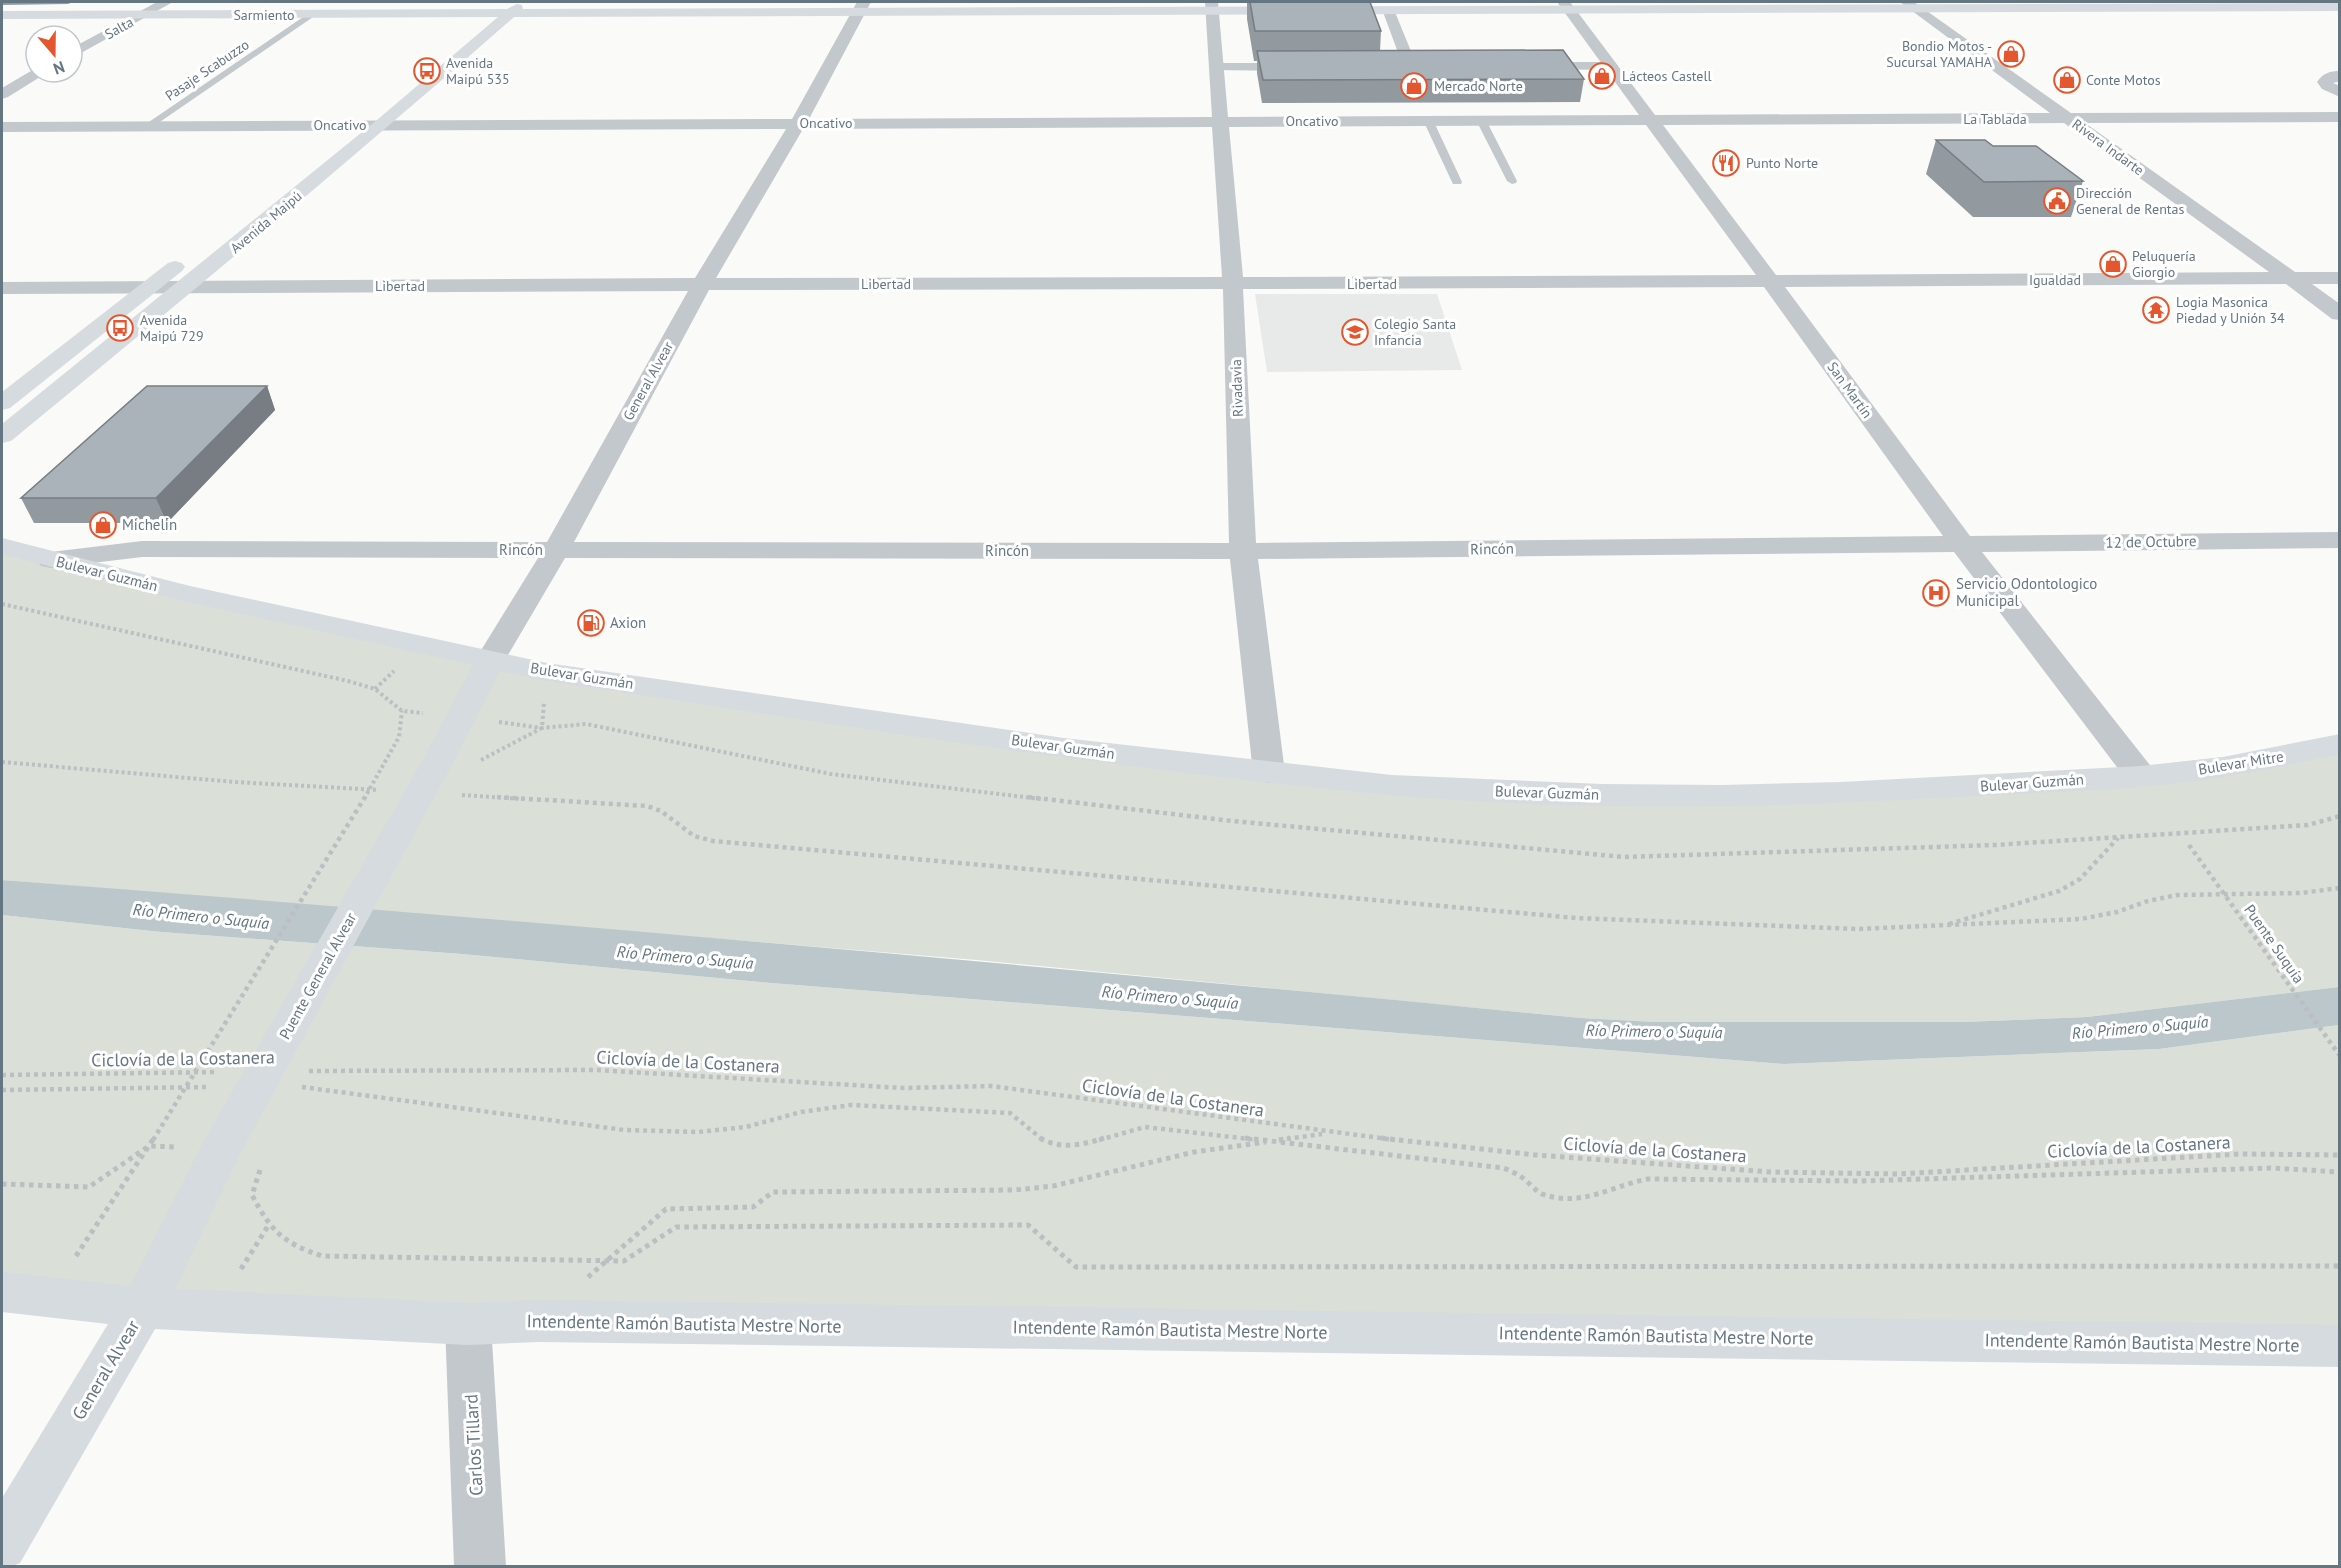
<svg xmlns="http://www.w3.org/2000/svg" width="2341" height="1568" font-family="'PT Sans',sans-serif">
	<rect width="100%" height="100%" fill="#fafaf8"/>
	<path fill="#e8e9e9" d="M1255,294H1437L1462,370L1267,372Z"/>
	<path fill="#dadfd7" d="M2,546L51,560L490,660L1392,785L1958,787L2339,744V987L2087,1017L1964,1022H1655L1581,1018L977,960L2,880Z
		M2,915L161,932L462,954L760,982L1784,1064L2159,1049L2339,1025V1346L143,1308L2,1292Z"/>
	<path fill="#bbc7cb" d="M2,880C529,920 1055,967 1581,1018L1655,1022H1964L2087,1017L2339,987V1025L2159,1049L1784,1064L760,982L462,954L161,932L2,915Z"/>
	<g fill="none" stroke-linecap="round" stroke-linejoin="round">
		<path stroke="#bbbfc2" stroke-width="4" stroke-dasharray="3 3" stroke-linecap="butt" d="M2,604L348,681L375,689L402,711L423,713
			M375,689L394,671
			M499,722L542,728L586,724L831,774L1041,799
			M481,760L542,728L544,702
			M2,762L235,782L379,790
			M462,795L523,799
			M364,799L399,737L402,711"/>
		<path stroke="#bbbfc2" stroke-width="4.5" stroke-dasharray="4 4" stroke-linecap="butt" d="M497,797L647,806L661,811L694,836L713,841L1576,918L1858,929L2081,919L2117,912L2148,901L2177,895L2301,893L2340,888
			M1028,797L1232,821L1624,857L1995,845L2308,825L2340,816
			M2189,845L2340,1056
			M1949,924L2059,891L2080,879L2118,838
			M309,1071L595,1070L903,1088L991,1086L1395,1140
			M2,1075L218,1072
			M302,1087L624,1130L698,1132L746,1127L801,1112L851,1105L1010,1113L1043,1140
			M2,1090L208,1087
			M153,1140L365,797
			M1099,1140L1145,1127L1258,1140
			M1279,1140L1322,1134"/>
		<path stroke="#bbbfc2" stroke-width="5" stroke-dasharray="4.5 4.5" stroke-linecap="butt" d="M1040,1138C1061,1150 1082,1145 1104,1138
			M1245,1138L1503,1168C1509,1170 1515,1173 1520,1176C1528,1181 1534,1190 1542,1194C1582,1208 1610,1186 1648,1179L1859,1181L2271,1168L2340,1172
			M1381,1138L1536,1155L1771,1172L1898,1174L2240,1154L2340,1155
			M1279,1140L1290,1138
			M260,1170L252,1195C271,1231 283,1243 322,1256L624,1261L676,1227L1028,1225L1076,1267L2340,1266
			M2,1184L89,1187L149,1146L176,1147
			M76,1256L154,1138
			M241,1269L268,1226
			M588,1277L666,1209L753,1207L773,1192L1015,1190L1053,1186L1194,1152L1266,1142"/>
		<path fill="#c3c8cc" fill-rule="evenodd" d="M309,13L316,15L151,128L143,126Z
			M1428,117L1433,120L1462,182L1461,184H1453L1452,182L1423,120Z
			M1481,117L1486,120L1517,181L1516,183L1512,184L1507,181L1476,120Z"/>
		<path fill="#c3c8cc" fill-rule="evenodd" d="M1389,8L1395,12L1417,66L1415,69L1410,70L1403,66L1383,12Z
			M1536,62H1611L1618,66L1611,70L1531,69L1529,66Z
			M1216,63H1295L1302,67L1295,71L1211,70L1209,67L1211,64Z"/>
		<path fill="#c3c8cc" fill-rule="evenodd" d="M157,2H173L72,58V48Z
			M857,2H871L809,119L1212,117L1205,2H1218L1228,117L1639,115L1557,2H1570L1655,115L2050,113L1900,2H1914L2071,113L2340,112V122L2085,123L2295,272H2340V284H2312L2340,304V320L2332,319L2286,284L1785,287L1970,536L2340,532V548L1982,552L2153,769L2157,776L2153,783L2141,786L2129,783L1954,552L1258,559L1285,773L1281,780L1269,783L1257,780L1253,773L1230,559L565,558L505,660L501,666L490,669L479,666L475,660L538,558L142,557L51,568L41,566L37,560L41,554L51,552L142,541L547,542L688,291L2,294V282L695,278L786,129L2,132V122L792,119ZM2064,123L2269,272L1776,275L1663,125ZM1646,125L1756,275L1243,277L1229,127ZM1212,127L1222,277L716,278L803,129ZM1755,287H1764L1943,536L1256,543L1243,289ZM1223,289L1229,543L574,542L709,290Z
			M36,68V72H48L8,97L2,99V88Z
			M2340,71V81L2333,83L2340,86V97L2322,89L2317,82C2323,73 2330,71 2340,71Z
			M468,1303L484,1309L491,1324L506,1566H454L445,1324L452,1309Z"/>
		<path fill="#d6dbdf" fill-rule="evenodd" d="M2340,3V11L514,17C349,162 180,302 11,441L2,443V424L377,120L498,17L2,19V11L507,9L517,4L522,5L523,9Z
			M175,261L182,263L185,267L182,271L10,408L2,410V392L168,263Z
			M2,538L190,586L547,663L1064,738L1392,775L1602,784L1722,785L1841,782L2141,766L2223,757L2340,734V754C2301,762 2263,771 2224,777C2135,791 2043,792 1953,797C1766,808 1578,812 1391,795C1108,769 828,723 547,681L500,671L453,763L240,1154L175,1289L468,1303L539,1300L2340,1325V1367L539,1342L468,1345L155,1329L20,1563L12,1566H2V1498L108,1324L2,1312V1272L130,1286L206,1137L421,763L473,665L188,602L2,554Z"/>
	</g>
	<path fill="#929a9f" d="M2,2H73L68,4L2,5Z
		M1247,2H1370L1381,31L1380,51L1584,79L1580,102L1262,103L1257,73V61H1254L1247,19Z
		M1936,140L1993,146L2083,181L2071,217H1973L1926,174Z
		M267,386L275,410L167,523H34L21,498Z"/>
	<path fill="#777d82" d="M267,386L275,410L167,523L156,498Z"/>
	<path fill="#aab3b9" stroke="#777d82" stroke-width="1.5" d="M1250,2H1370L1381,31H1255Z
		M1563,50L1584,79L1263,80L1257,51Z
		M1936,140H1985L1993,146H2036L2083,181L1984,182Z
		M147,386H267L156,498H21Z"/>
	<defs>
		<g id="shop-ring" transform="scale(1.35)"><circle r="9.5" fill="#fff" stroke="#e4572e" stroke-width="1.5"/><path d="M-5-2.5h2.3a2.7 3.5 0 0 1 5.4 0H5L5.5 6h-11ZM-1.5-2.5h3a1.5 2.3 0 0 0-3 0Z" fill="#e4572e"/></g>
		<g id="bus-ring" transform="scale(1.35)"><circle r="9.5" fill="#fff" stroke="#e4572e" stroke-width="1.5"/><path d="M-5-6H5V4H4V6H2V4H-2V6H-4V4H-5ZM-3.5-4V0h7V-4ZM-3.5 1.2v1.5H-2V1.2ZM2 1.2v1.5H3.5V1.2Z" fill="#e4572e"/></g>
		<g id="restaurant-ring" transform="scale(1.35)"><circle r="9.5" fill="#fff" stroke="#e4572e" stroke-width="1.5"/><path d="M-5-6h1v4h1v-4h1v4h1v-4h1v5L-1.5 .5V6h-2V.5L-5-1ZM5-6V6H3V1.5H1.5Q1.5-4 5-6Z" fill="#e4572e"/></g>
		<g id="civic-ring" transform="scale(1.35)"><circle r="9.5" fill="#fff" stroke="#e4572e" stroke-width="1.5"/><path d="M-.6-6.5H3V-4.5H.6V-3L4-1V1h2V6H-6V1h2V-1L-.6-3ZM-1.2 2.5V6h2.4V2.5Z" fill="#e4572e"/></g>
		<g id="temple-ring" transform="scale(1.35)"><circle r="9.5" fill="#fff" stroke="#e4572e" stroke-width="1.5"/><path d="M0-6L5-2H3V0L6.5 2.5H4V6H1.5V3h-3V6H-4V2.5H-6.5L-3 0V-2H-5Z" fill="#e4572e"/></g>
		<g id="school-ring" transform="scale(1.35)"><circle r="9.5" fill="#fff" stroke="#e4572e" stroke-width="1.5"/><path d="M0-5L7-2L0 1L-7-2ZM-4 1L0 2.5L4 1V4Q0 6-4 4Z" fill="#e4572e"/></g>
		<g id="hospital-ring" transform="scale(1.35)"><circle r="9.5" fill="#fff" stroke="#e4572e" stroke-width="1.5"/><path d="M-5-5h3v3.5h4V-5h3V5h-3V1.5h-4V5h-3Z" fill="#e4572e"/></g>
		<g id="fuel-ring" transform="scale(1.35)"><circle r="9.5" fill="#fff" stroke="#e4572e" stroke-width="1.5"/><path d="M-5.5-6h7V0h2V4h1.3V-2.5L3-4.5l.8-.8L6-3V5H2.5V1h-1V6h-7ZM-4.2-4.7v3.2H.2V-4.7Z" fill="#e4572e"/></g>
	</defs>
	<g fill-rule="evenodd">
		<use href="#shop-ring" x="2011" y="54"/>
		<use href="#bus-ring" x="427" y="71"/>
		<use href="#shop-ring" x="1602" y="76"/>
		<use href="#shop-ring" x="2067" y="80"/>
		<use href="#shop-ring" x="1414" y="86"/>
		<use href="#restaurant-ring" x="1726" y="163"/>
		<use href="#civic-ring" x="2057" y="201"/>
		<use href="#shop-ring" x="2113" y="264"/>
		<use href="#temple-ring" x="2156" y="310"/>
		<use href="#bus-ring" x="120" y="328"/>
		<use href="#school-ring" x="1355" y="332"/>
		<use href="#shop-ring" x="103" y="525"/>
		<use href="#hospital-ring" x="1936" y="593"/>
		<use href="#fuel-ring" x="591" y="623"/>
	</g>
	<g text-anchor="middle" stroke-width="6" stroke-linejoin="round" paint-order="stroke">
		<g font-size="14" fill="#657683" stroke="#fff">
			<text x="264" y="20">Sarmiento</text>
			<text transform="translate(119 28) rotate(-29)" y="5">Salta</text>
			<text transform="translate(207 70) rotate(-34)" y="5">Pasaje Scabuzzo</text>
			<text x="1995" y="124">La Tablada</text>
			<text x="1312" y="126">Oncativo</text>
			<text x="826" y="128">Oncativo</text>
			<text x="340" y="130">Oncativo</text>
			<text transform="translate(2108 147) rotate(36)" y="5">Rivera Indarte</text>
			<text transform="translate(266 222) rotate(-40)" y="5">Avenida Maipú</text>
			<text x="2055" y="285">Igualdad</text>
			<text x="886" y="289">Libertad</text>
			<text x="1372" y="289">Libertad</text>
			<text x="400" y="291">Libertad</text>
			<text transform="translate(648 381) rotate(-61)" y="5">General Alvear</text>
			<text transform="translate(1237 388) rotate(-92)" y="5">Rivadavia</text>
			<text transform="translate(1850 390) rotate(54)" y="5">San Martín</text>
		</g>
		<g font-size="14" fill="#657683" stroke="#fff" text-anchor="start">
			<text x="1992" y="51" text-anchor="end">Bondio Motos -<tspan x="1992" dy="16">Sucursal YAMAHA</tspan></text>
			<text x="446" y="68">Avenida<tspan x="446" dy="16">Maipú 535</tspan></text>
			<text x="1622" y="81">Lácteos Castell</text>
			<text x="2086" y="85">Conte Motos</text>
			<text x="1434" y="91">Mercado Norte</text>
			<text x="1746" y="168">Punto Norte</text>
			<text x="2076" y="198">Dirección<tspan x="2076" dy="16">General de Rentas</tspan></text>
			<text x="2132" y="261">Peluquería<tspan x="2132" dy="16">Giorgio</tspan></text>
			<text x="2176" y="307">Logia Masonica<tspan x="2176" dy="16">Piedad y Unión 34</tspan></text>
			<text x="140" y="325">Avenida<tspan x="140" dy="16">Maipú 729</tspan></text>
			<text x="1374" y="329">Colegio Santa<tspan x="1374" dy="16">Infancia</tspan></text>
		</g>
		<g font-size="15" fill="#657683" stroke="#fff" text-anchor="start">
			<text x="122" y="530">Michelin</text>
			<text x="1956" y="589">Servicio Odontologico<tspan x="1956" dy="17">Municipal</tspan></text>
			<text x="610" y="628">Axion</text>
		</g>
		<g font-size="15" fill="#657683" stroke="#fff">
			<text transform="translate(2151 542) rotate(-1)" y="5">12 de Octubre</text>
			<text transform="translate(1492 549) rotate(-1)" y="5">Rincón</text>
			<text x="521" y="555">Rincón</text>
			<text x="1007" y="556">Rincón</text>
			<text transform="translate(107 574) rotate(14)" y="5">Bulevar Guzmán</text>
			<text transform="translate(582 676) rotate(9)" y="5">Bulevar Guzmán</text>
			<text transform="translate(1063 747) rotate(8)" y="5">Bulevar Guzmán</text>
			<text transform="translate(2241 763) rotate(-9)" y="5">Bulevar Mitre</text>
			<text transform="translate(2032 783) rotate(-4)" y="5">Bulevar Guzmán</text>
			<text transform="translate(1547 793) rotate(2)" y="5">Bulevar Guzmán</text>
			<text transform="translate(2274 944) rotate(55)" y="5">Puente Suquía</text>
			<text transform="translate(318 976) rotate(-61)" y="5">Puente General Alvear</text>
		</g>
		<g font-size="16" font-style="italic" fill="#60757c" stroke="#fff">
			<text transform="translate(201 916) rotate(6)" y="6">Río Primero o Suquía</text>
			<text transform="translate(685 957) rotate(5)" y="6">Río Primero o Suquía</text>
			<text transform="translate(1170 997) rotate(5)" y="6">Río Primero o Suquía</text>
			<text transform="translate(2140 1027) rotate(-5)" y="6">Río Primero o Suquía</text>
			<text transform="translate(1654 1031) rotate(1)" y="6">Río Primero o Suquía</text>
		</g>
		<g font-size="18" fill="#657683" stroke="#fff">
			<text transform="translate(183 1059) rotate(-1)" y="6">Ciclovía de la Costanera</text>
			<text transform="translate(688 1062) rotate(3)" y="6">Ciclovía de la Costanera</text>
			<text transform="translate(1173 1098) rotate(8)" y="6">Ciclovía de la Costanera</text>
			<text transform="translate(2139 1147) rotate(-3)" y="6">Ciclovía de la Costanera</text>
			<text transform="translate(1655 1150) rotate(4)" y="6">Ciclovía de la Costanera</text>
			<text transform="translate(684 1324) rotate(1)" y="6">Intendente Ramón Bautista Mestre Norte</text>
			<text transform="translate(1170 1330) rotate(1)" y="6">Intendente Ramón Bautista Mestre Norte</text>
			<text transform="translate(1656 1336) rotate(1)" y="6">Intendente Ramón Bautista Mestre Norte</text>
			<text transform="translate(2142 1343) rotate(1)" y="6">Intendente Ramón Bautista Mestre Norte</text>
			<text transform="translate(106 1370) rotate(-59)" y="6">General Alvear</text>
			<text transform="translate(474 1445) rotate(-93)" y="6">Carlos Tillard</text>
		</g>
	</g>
	<rect width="2341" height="1568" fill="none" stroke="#657683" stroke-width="6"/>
	<g transform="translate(54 54) rotate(160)"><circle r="28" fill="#ffffff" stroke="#c1c8cd" stroke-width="1.5"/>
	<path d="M0-4.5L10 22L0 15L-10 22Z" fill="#e4572e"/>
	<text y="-9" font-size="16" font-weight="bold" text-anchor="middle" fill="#657683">N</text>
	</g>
</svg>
